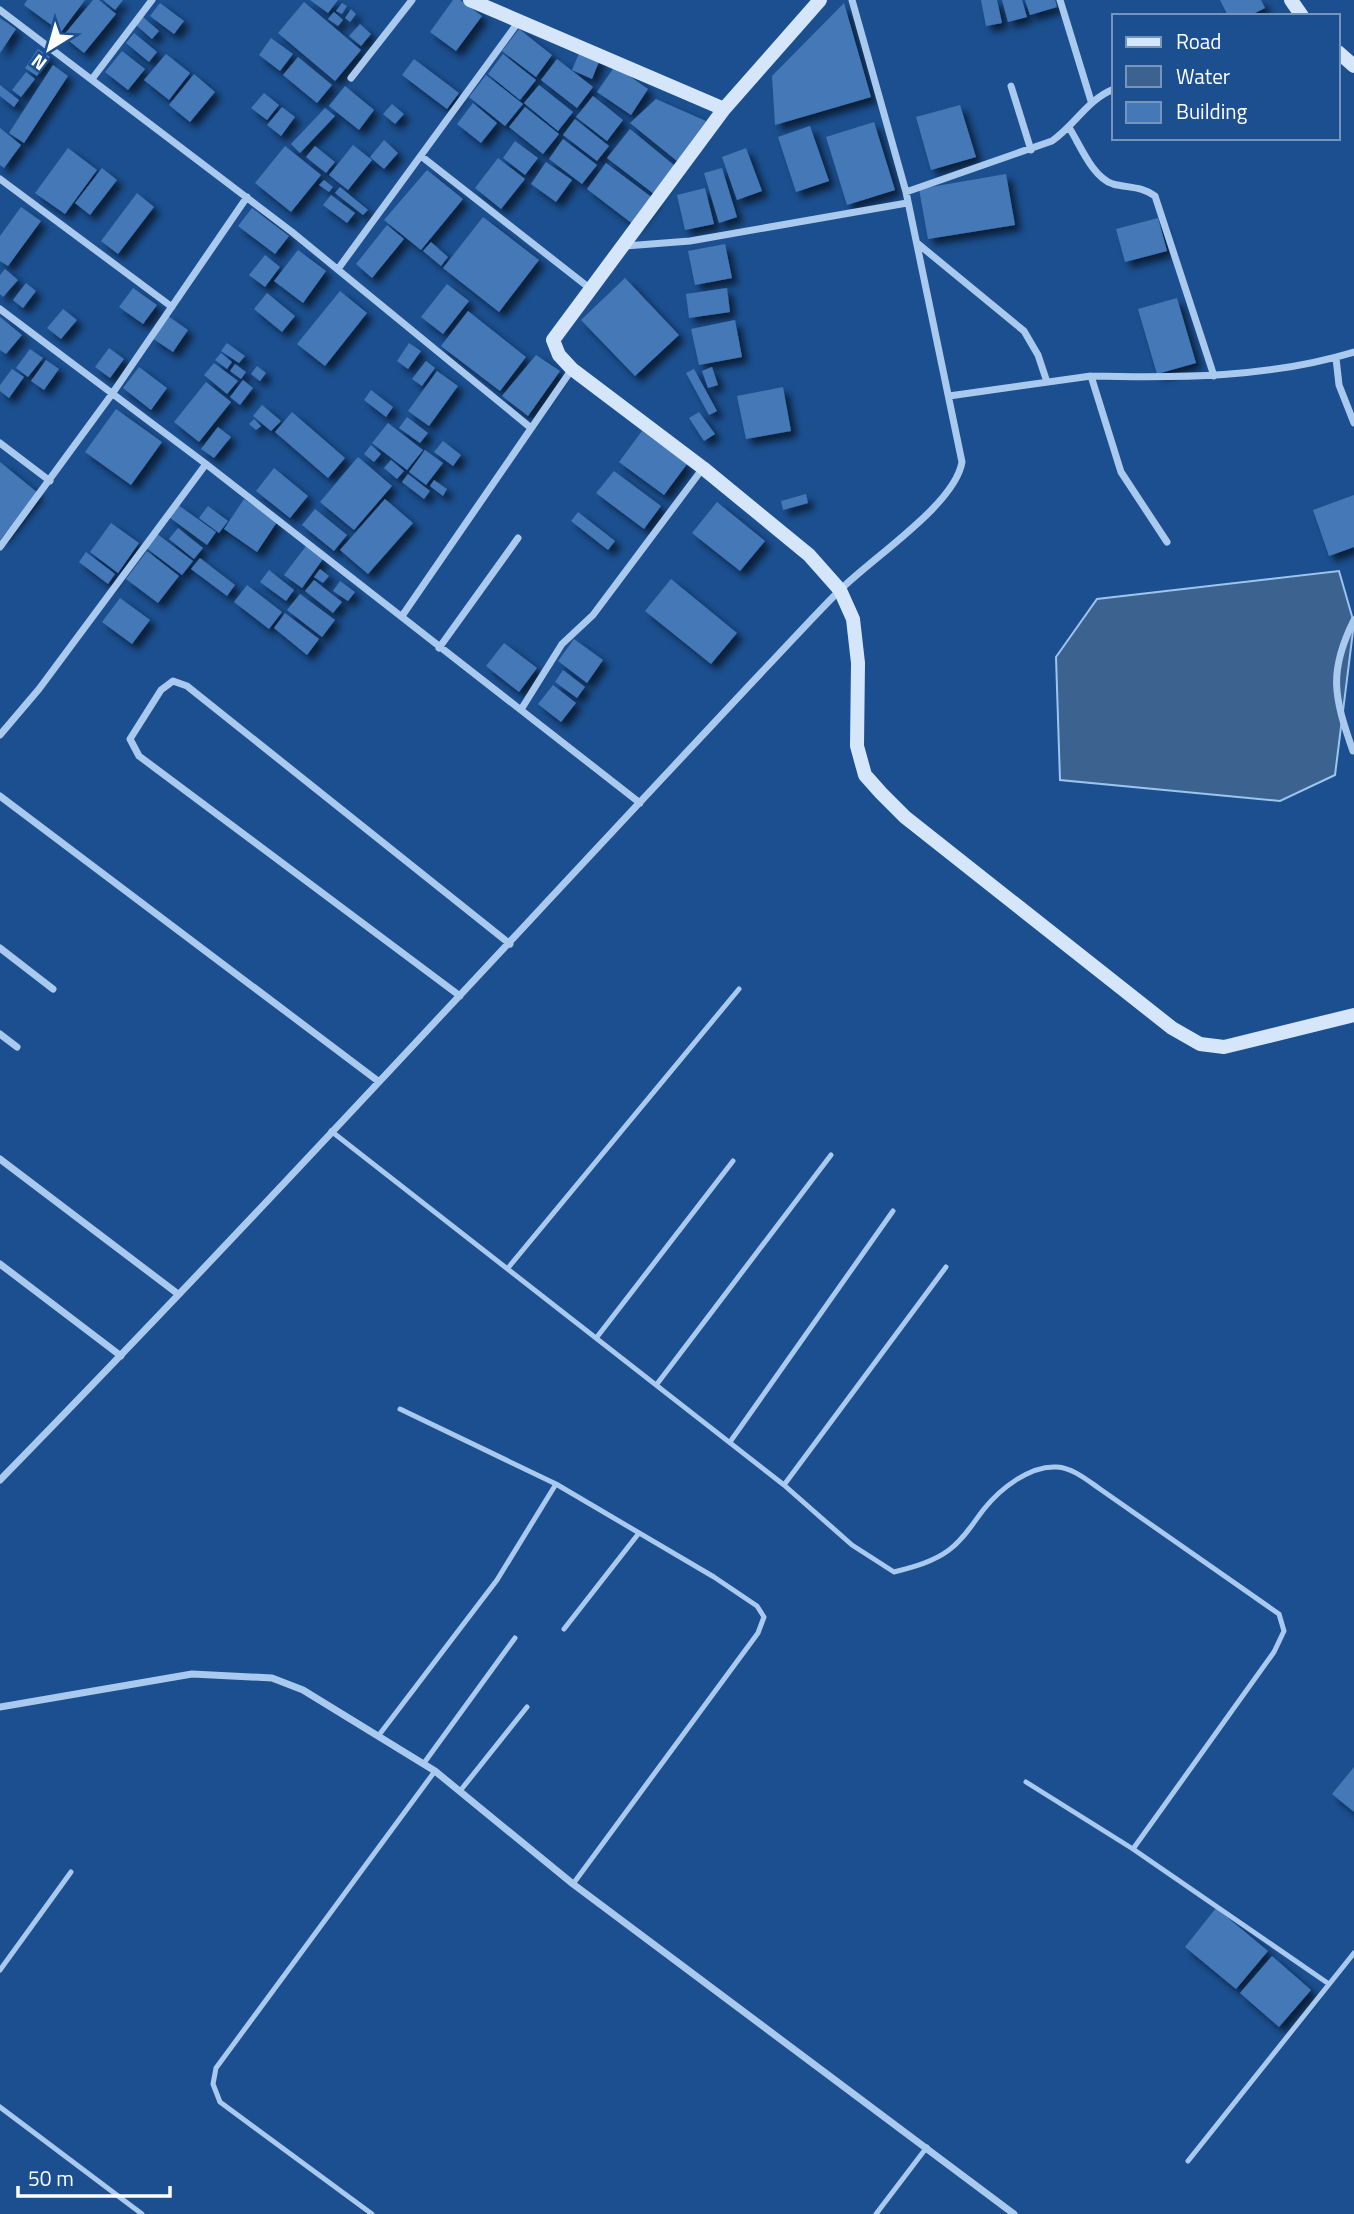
<svg xmlns="http://www.w3.org/2000/svg" width="1354" height="2214" font-family="'Titillium Web',sans-serif">
	<defs>
		<filter id="shadow"><feDropShadow dx="6" dy="6" stdDeviation="3.5" flood-color="#0009"/></filter>
	</defs>
	<rect width="100%" height="100%" fill="#1b4f8f"/>
	<path fill="#3c6290" stroke="#9cc4f0" stroke-width="2" d="M1339,571L1354,623L1335,775L1280,801L1060,780L1056,657L1097,599Z"/>
	<path fill="#4478b7" filter="url(#shadow)" d="M27,0H85L61,32L24,5Z
		M93,0H99L116,14L84,53L63,36Z
		M103,0H123L115,10Z
		M310,0H338L328,13Z
		M453,0H460L482,16L456,51L430,32Z
		M981,0H997L1002,23L986,26Z
		M1002,0H1022L1027,17L1008,22Z
		M1025,0H1055L1057,7L1030,15Z
		M1220,0H1261L1265,8L1249,16H1228Z
		M304,2L361,50L335,81L278,33Z
		M160,3L184,21L174,34L150,16Z
		M342,3L347,6L342,14L336,11Z
		M844,3L871,97L775,125L772,76Z
		M351,9L356,14L350,22L345,18Z
		M334,12L343,20L338,26L328,19Z
		M143,17L159,31L152,39L136,25Z
		M0,18L16,29L0,53Z
		M360,24L371,34L361,46L349,36Z
		M519,29L552,55L536,77L502,51Z
		M134,33L157,52L149,62L126,43Z
		M271,38L293,54L280,71L259,55Z
		M38,49L50,57L37,76L25,68Z
		M122,51L145,69L128,90L105,72Z
		M580,51L600,59L592,79L572,70Z
		M166,54L190,73L169,100L144,80Z
		M503,54L536,80L520,100L488,74Z
		M298,57L332,85L317,103L283,75Z
		M414,59L459,93L447,109L402,75Z
		M557,59L593,87L577,108L541,80Z
		M53,65L68,76L24,143L9,133Z
		M615,66L648,89L631,115L597,92Z
		M26,72L35,79L21,97L12,90Z
		M194,74L215,92L190,122L169,105Z
		M486,75L523,104L505,126L469,97Z
		M0,85L19,100L14,107L0,96Z
		M539,85L573,112L558,131L524,103Z
		M345,86L374,110L359,130L329,106Z
		M264,93L279,105L267,120L251,108Z
		M593,96L623,120L607,141L576,117Z
		M656,99L706,121L677,161L630,123Z
		M473,103L497,123L481,143L457,124Z
		M392,104L404,114L395,124L383,114Z
		M960,105L976,157L931,170L916,117Z
		M282,107L295,117L281,136L267,125Z
		M525,107L559,134L543,154L509,127Z
		M325,108L335,116L300,153L291,144Z
		M575,119L609,146L597,161L563,135Z
		M874,122L895,190L847,205L826,137Z
		M810,126L829,181L796,192L778,137Z
		M0,128L21,145L4,168L0,165Z
		M630,129L675,166L654,194L607,158Z
		M563,139L597,165L582,184L549,159Z
		M384,140L398,153L384,169L370,157Z
		M515,141L538,158L525,175L503,158Z
		M353,145L372,160L348,190L329,175Z
		M285,146L321,175L291,212L255,183Z
		M315,146L335,162L326,173L306,157Z
		M68,148L97,170L65,214L35,193Z
		M746,148L762,191L737,200L722,157Z
		M498,158L525,179L501,209L475,188Z
		M546,162L572,180L556,202L531,184Z
		M606,163L654,199L634,225L587,189Z
		M102,168L117,180L90,215L75,203Z
		M722,168L737,217L719,223L704,173Z
		M427,170L463,199L421,250L384,220Z
		M1006,174L1015,225L928,239L919,189Z
		M324,180L333,187L329,192L319,185Z
		M340,187L368,210L363,215L335,193Z
		M705,188L714,224L685,230L677,195Z
		M137,193L154,207L118,254L101,241Z
		M331,195L355,213L347,223L323,205Z
		M21,207L41,221L8,266L0,261V236Z
		M252,208L289,236L275,254L238,226Z
		M483,217L539,260L499,312L443,268Z
		M1158,218L1167,251L1125,262L1116,229Z
		M387,225L404,239L372,278L356,264Z
		M431,242L448,257L441,266L423,251Z
		M725,244L732,278L695,285L688,251Z
		M298,250L326,271L303,303L274,281Z
		M265,255L280,267L265,287L249,275Z
		M5,269L18,280L3,297L0,294V275Z
		M625,278L679,335L635,376L581,320Z
		M26,283L36,291L23,308L13,300Z
		M447,284L469,301L443,334L421,317Z
		M133,288L157,305L143,324L119,307Z
		M727,288L730,312L689,318L686,294Z
		M340,291L367,313L325,366L297,344Z
		M267,293L295,316L282,332L254,309Z
		M1177,298L1196,363L1157,374L1138,309Z
		M63,309L77,320L61,339L47,328Z
		M468,311L526,357L500,391L441,346Z
		M168,316L188,330L173,352L152,338Z
		M0,317L22,335L6,354L0,350Z
		M735,320L742,357L699,365L691,329Z
		M227,343L245,356L239,363L221,351Z
		M409,343L421,351L408,369L397,361Z
		M109,348L124,359L110,378L95,367Z
		M30,349L43,358L28,377L16,368Z
		M221,353L232,362L227,369L215,360Z
		M536,355L560,371L528,416L502,396Z
		M46,360L59,369L44,390L31,381Z
		M426,361L435,368L422,386L412,379Z
		M214,363L238,381L227,394L204,375Z
		M235,364L246,372L241,379L230,371Z
		M257,366L266,373L260,381L251,374Z
		M139,367L167,388L151,410L123,388Z
		M712,367L718,385L708,388L702,371Z
		M12,369L24,377L9,398L0,391V385Z
		M694,369L717,411L709,415L686,373Z
		M437,371L458,386L429,426L408,411Z
		M243,380L253,388L240,405L230,397Z
		M206,382L231,402L199,442L174,422Z
		M783,387L791,431L746,439L737,396Z
		M371,390L393,407L386,417L364,400Z
		M262,405L281,421L271,431L253,416Z
		M116,409L162,442L131,485L85,452Z
		M292,412L345,458L328,478L275,432Z
		M699,412L715,434L704,441L689,418Z
		M407,417L428,433L420,443L399,428Z
		M254,419L261,426L256,430L249,424Z
		M388,423L423,450L407,470L372,443Z
		M218,427L231,437L214,458L201,449Z
		M642,431L687,464L664,495L619,462Z
		M443,441L461,455L453,466L434,452Z
		M371,445L381,454L374,462L364,454Z
		M425,450L443,463L426,485L409,472Z
		M358,457L392,486L354,530L320,502Z
		M391,460L404,471L397,479L384,468Z
		M0,462L38,493L0,540Z
		M274,468L308,496L290,518L256,491Z
		M614,471L661,506L644,529L596,493Z
		M408,474L430,491L424,499L402,482Z
		M434,480L447,489L443,496L430,486Z
		M806,494L808,503L783,510L781,501Z
		M1354,495V547L1329,556L1313,510Z
		M244,499L277,522L257,552L224,529Z
		M385,499L413,523L368,574L340,550Z
		M717,502L765,541L740,571L692,533Z
		M178,505L216,532L207,545L169,517Z
		M208,506L228,521L219,533L199,518Z
		M315,509L347,535L334,551L302,525Z
		M578,512L615,541L608,550L571,521Z
		M111,523L139,543L118,573L90,552Z
		M178,528L203,548L194,559L169,539Z
		M156,533L193,561L182,575L145,547Z
		M306,546L323,559L302,588L284,575Z
		M147,551L179,576L158,603L126,579Z
		M86,552L115,574L108,584L79,562Z
		M200,558L235,585L227,596L191,569Z
		M320,569L329,576L323,583L314,577Z
		M269,570L294,590L286,601L260,582Z
		M671,579L737,633L711,664L645,611Z
		M314,580L342,602L333,613L305,591Z
		M340,581L355,592L348,601L333,591Z
		M247,585L282,612L269,629L234,602Z
		M300,594L335,620L322,637L287,610Z
		M120,598L150,620L132,644L102,622Z
		M285,613L319,639L307,655L274,628Z
		M574,639L603,660L587,683L558,661Z
		M504,643L537,668L519,692L486,666Z
		M563,670L585,687L577,698L555,682Z
		M553,685L576,703L561,722L538,704Z
		M1354,1767V1812L1332,1794Z
		M1216,1908L1268,1951L1236,1989L1185,1947Z
		M1272,1956L1311,1990L1279,2027L1240,1993Z"/>
	<g fill="none" stroke-linecap="round" stroke-linejoin="round">
		<path stroke="#a9c9ee" stroke-width="5" d="M331,1131L784,1485L852,1545L894,1572C913,1567 933,1562 949,1550C964,1539 973,1523 984,1509C1000,1489 1030,1465 1057,1467C1073,1468 1087,1480 1100,1489L1279,1614L1284,1631L1274,1652L1133,1849
			M508,1268L739,989
			M597,1337L733,1161
			M657,1384L831,1155
			M400,1409L556,1484L714,1577L757,1606L764,1617L758,1633L573,1884
			M730,1442L893,1211
			M784,1485L946,1267
			M564,1629L639,1533
			M379,1735L497,1580L556,1484
			M424,1763L515,1638
			M1026,1782L1133,1849L1329,1984
			M460,1791L527,1707
			M0,1970L71,1872
			M0,2107L142,2214
			M1188,2161L1354,1953
			M372,2214L220,2102L213,2084L216,2068L435,1771
			M876,2214L927,2147"/>
		<path stroke="#a9c9ee" stroke-width="7" d="M1060,0L1091,101
			M0,10L292,232L531,428
			M351,78L412,0
			M92,79L152,0
			M1011,86L1031,150
			M1070,129C1080,145 1093,178 1113,184C1128,188 1142,186 1155,196L1214,376
			M421,156L592,290
			M0,179L172,307
			M906,192L1052,141C1075,125 1088,99 1114,89
			M917,243L1024,331L1038,355L1047,382
			M625,246L690,241L907,203
			M338,269L519,21
			M0,309L206,464L640,803
			M1336,358L1339,385L1354,423
			M1091,376C1180,378 1268,378 1354,352
			M949,396L1091,376L1121,472L1167,542
			M0,443L50,481
			M0,547L112,394L247,197
			M402,616L572,369
			M439,648L518,538
			M522,708L562,644L593,615L703,468
			M0,735L39,689L206,464
			M1353,751C1334,697 1328,672 1354,620
			M0,796L378,1081
			M0,948L53,989
			M460,996L139,756L130,739L161,690L173,681L187,686L510,944
			M0,1034L17,1047
			M0,1159L178,1294
			M0,1264L121,1356
			M0,1480C258,1216 507,943 760,674C786,647 811,619 838,592C870,559 955,505 962,462L906,192L852,0
			M0,1707L192,1674L272,1678L303,1690L435,1771L573,1884L1014,2214"/>
		<path stroke="#d6e6fa" stroke-width="14" d="M470,0L724,109
			M820,0L724,109L553,340L559,355L572,369L703,468L809,555L840,590L853,619L858,663L857,746L865,775L881,793L905,817L1172,1028L1200,1044L1224,1047L1354,1015
			M1291,0L1302,16
			M1338,52L1354,66"/>
	</g>
	<rect x="1112" y="14" width="228" height="126" fill="#1b4f8f" stroke="#7695bc" stroke-width="2"/>
	<rect x="1126" y="37" width="35" height="10" fill="#d6e6fa" stroke="#7695bc" stroke-width="2"/>
	<text x="1176" y="49" font-size="21" fill="#ffffff">Road</text>
	<rect x="1126" y="66" width="35" height="21" fill="#3c6290" stroke="#7695bc" stroke-width="2"/>
	<text x="1176" y="84" font-size="21" fill="#ffffff">Water</text>
	<rect x="1126" y="102" width="35" height="21" fill="#4478b7" stroke="#7695bc" stroke-width="2"/>
	<text x="1176" y="119" font-size="21" fill="#ffffff">Building</text>
	<g transform="translate(49 49) rotate(217)" stroke="#1b4f8f" stroke-width="5" paint-order="stroke">
	<path d="M0-5L12 26L0 18L-12 26Z" fill="#ffffff"/>
	<text y="-10" font-size="19" font-weight="bold" text-anchor="middle" fill="#ffffff">N</text>
	</g>
	<path d="M18 2186v10h152v-10" fill="none" stroke="#ffffff" stroke-width="3.5"/>
	<text x="28" y="2186" font-size="21" fill="#ffffff" stroke="#1b4f8f" stroke-width="5" paint-order="stroke">50 m</text>
</svg>
